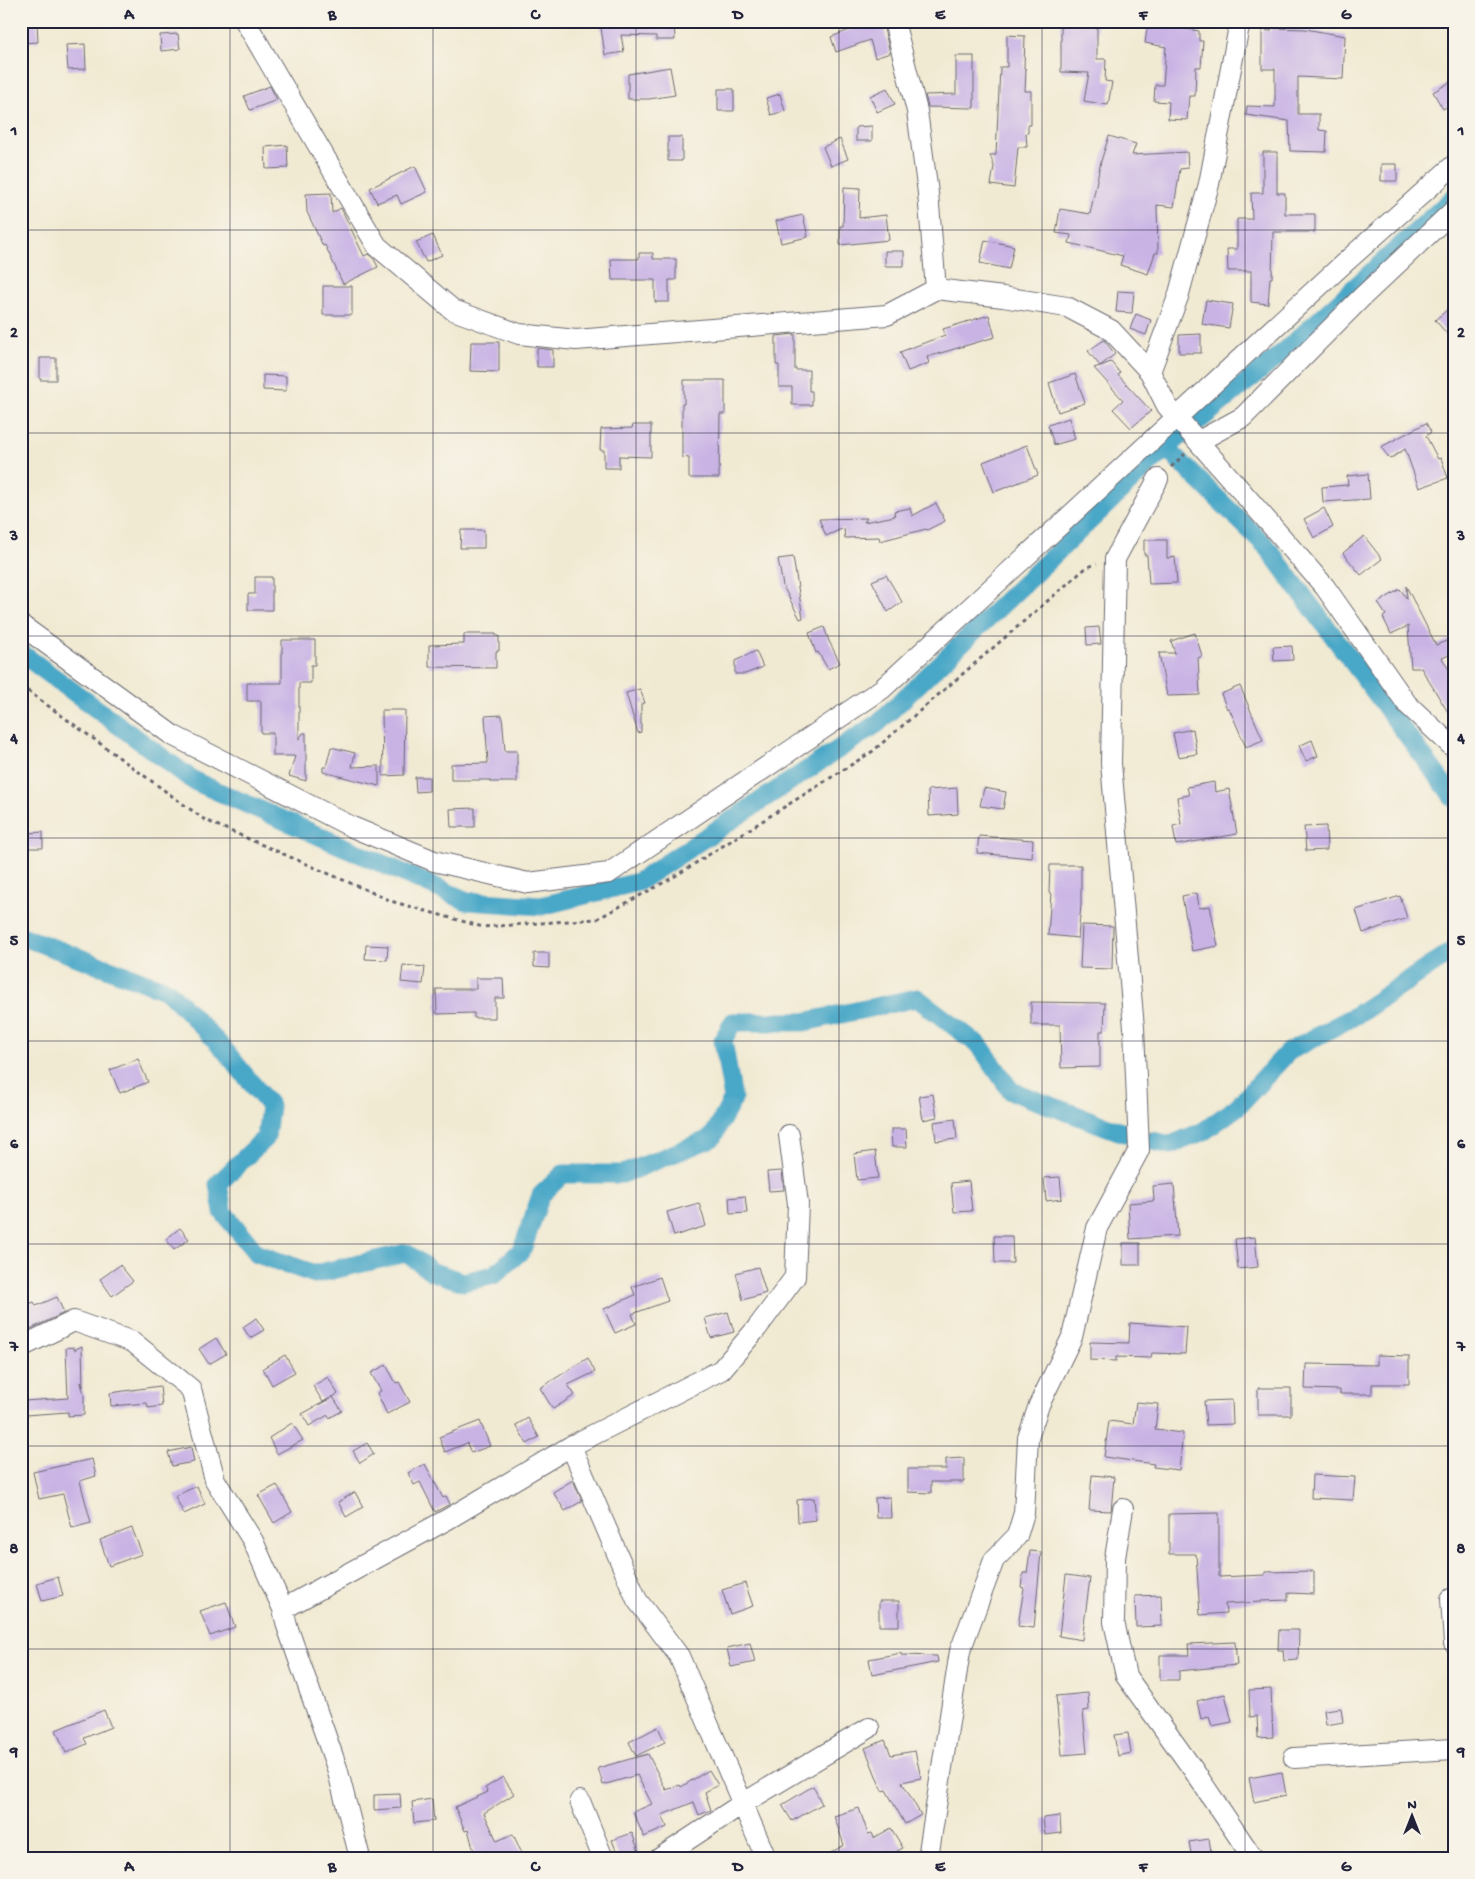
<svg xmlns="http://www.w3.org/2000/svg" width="1475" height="1879" font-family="'Gochi Hand',sans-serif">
	<rect width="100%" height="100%" fill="#f7f3e8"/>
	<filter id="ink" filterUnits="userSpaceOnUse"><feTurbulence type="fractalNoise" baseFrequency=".02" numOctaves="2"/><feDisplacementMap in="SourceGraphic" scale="10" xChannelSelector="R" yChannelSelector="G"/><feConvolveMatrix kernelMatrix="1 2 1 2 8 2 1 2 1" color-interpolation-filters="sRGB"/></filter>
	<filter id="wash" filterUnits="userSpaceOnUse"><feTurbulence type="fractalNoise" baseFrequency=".0096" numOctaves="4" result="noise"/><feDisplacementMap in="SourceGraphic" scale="20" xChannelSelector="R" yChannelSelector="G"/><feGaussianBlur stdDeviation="1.12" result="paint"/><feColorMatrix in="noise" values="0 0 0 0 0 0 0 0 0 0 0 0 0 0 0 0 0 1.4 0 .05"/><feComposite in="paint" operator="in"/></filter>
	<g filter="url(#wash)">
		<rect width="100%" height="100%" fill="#f1ead3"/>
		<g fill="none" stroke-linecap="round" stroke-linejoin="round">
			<path stroke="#48a7c7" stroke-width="19" d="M1166,448L1266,546L1454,798
				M21,653L194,781L467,901L541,906L638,882L878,723L1166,448L1287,349L1454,197
				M21,936L168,991L222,1047L270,1106L266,1137L218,1184L223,1212L257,1254L315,1274L406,1253L433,1272L463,1282L494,1275L522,1250L541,1195L563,1174H623L712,1138L733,1099L723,1040L733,1022H804L917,998L980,1046L1011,1091L1124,1133
				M1153,1141L1171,1145L1204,1131L1237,1107L1288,1052L1358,1014L1454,950"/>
		</g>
		<g id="blocks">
			<path fill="#c9b3e5" d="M21,21H37L38,42L21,43Z
				M600,21H674L675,40H656V36L621,35L624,52L605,55Z
				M873,21H882L890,53L875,58L870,40L836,52L831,37Z
				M1061,21H1097V59H1106L1105,81L1112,82L1108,105L1084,101L1089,73L1061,72Z
				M1148,22L1199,31V41H1203L1201,67H1196L1195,96H1189L1187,120L1168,119L1169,102L1154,101L1155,85H1163L1166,47L1145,43Z
				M1271,28L1305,29L1345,36L1343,79L1298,77V114H1319V130L1327,131L1326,152L1290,151L1289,121L1246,115L1247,106L1275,107V69H1262V30L1271,31Z
				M178,34L180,49L161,51L160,35Z
				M1007,35L1025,36L1024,68L1026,69L1025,91H1031V125H1028V133H1026L1027,147H1018L1014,188L991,185L994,166L990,155H996L1000,67H1007Z
				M85,44L86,69L68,70L66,45Z
				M956,56H974V108L928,107L925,95L956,94Z
				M670,67L675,95L649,99H628V74Z
				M1454,80V103L1443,109L1433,92Z
				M270,86L277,100L250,110L244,96Z
				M887,88L895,104L877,112L870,96Z
				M718,89H734V111H718Z
				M780,94L785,111L771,115L766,98Z
				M872,126V141H856V127Z
				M1109,136L1136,144L1132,155L1187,152L1188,168L1180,169L1174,207L1157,205L1158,253H1155L1148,274L1120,265L1123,256L1069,243L1071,235L1056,233L1060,209L1090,214L1101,161Z
				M668,137H682V161H668Z
				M840,139L848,159L831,166L823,147Z
				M287,145L288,168L266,169L265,147Z
				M1263,152H1277V193H1285V214H1315V232H1273L1272,278H1270L1268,304L1251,302V271H1228L1227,249H1237V219H1252L1251,193H1263Z
				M1381,164H1397V181H1381Z
				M415,166L427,192L401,204L397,195L377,203L370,188Z
				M844,187L860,188L859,218L886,215L889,240L840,245V226H843Z
				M331,193L332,213L341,208L364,256L368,254L374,259L378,267L343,284L325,245L323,246L307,212L306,194Z
				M803,215L808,237L781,243L776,221Z
				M433,235L442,255L426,262L416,242Z
				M985,240L1014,246L1009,269L980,263Z
				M885,251H904V266H885Z
				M639,253H653V259H676V280H669V302H655V280H612L611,259H639Z
				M323,286H352V315H323Z
				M1118,291L1134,292L1132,313L1116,312Z
				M1206,300L1233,304L1229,328L1202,324Z
				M1454,304V342L1435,320Z
				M1136,314L1151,320L1146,335L1130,329Z
				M989,315L995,337L927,357L929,363L908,371L900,352L945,335L943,329Z
				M795,334V370H809V391H812V405H792V387H779V365H776V336Z
				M1201,334V353H1179V335Z
				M1104,340L1115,354L1100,366L1111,362L1120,373L1118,375L1151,411L1131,428L1113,409L1123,400L1094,368L1100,366L1088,351Z
				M471,342H499V372L470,371Z
				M537,348L553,350V367H537Z
				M40,358H56V380H40Z
				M1075,374L1085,403L1058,412L1049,383Z
				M263,375L286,376V391L263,390Z
				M684,380H725V414H720L719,478H689V458L682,457V404H684Z
				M1069,418L1075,439L1054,445L1048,425Z
				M1426,423L1431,432L1426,436L1438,459L1441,458L1448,478L1419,488L1405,449L1390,459L1381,447Z
				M633,425H651V457L619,456V468H604V450H600L601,429L632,428Z
				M1027,445L1038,475L994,492L983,462Z
				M1368,474L1370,499L1323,502L1322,487L1348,485L1347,476Z
				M936,503L945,521L927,530L926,529L880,541L879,537L845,538L844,528L826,536L819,519L867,518L864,522L895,516L894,511L910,508L912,516Z
				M1324,508L1333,527L1314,538L1304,519Z
				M461,530H484V548H460Z
				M1364,536L1382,559L1361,575L1343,553Z
				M1144,540H1167V558L1175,557L1177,583L1149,584L1147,555H1144Z
				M793,557L803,618L800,619L783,586L778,559Z
				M886,575L902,602L888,612L872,581Z
				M255,577H272V610H248V594H255Z
				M1406,586L1436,645L1454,638V653L1442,658L1454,678V722L1421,668H1411L1408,626L1391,634L1383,617L1386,615L1378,603L1400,589L1407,599Z
				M824,627L829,641L840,663L828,669L818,652L816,653L809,633Z
				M1099,627L1101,644L1087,645L1086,628Z
				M1195,633L1202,656L1198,658L1200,695L1167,696L1159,653H1175L1171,641Z
				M464,634H496V636H499V651H496V668L429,667V645L464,644Z
				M282,640H315V665H311V683H299V739L303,733H306V781L289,776L295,756H273V733H261V701H247V683H282Z
				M1292,646L1293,660L1274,661L1273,647Z
				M756,651L763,667L745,674H735V661Z
				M1240,686L1263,740L1246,747L1229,708L1227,709L1221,694Z
				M640,689L645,703L641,704V732L638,733L626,693Z
				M382,710H405L404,775L383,776Z
				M502,715L505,751H517V782H490V780H451V764L488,763L485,716Z
				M1193,729L1197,754L1178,757L1173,733Z
				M1312,740L1318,756L1306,761L1299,746Z
				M331,747L355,753L352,767L379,766V786L323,772V767H326Z
				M415,777H429V791L416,792Z
				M1214,782L1215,792L1229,789L1237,834L1176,845L1173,826L1181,824L1177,797L1189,795L1187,787Z
				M957,788L958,814L929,816L928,790Z
				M984,788L1006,792L1003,809L980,806Z
				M475,808V827H451L450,809Z
				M1326,826L1327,850L1306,851L1304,827Z
				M43,832V848H28V833Z
				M979,836L1033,840L1032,858L977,853Z
				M1050,865H1081V905L1078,938L1048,935L1051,893H1049Z
				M1197,893L1199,908L1210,906L1218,946L1192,951L1182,896Z
				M1400,896L1407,918L1363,933L1356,910Z
				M1082,925L1113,926L1112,969L1080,968Z
				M366,945L388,946L387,960L365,959Z
				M534,953H549V968L534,967Z
				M403,965L425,967L423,984L401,982Z
				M476,978H503L504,998H495V1018H474V1013L437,1014L436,989H476Z
				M1031,1002L1105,1003L1104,1031H1100V1067L1061,1068L1060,1025H1031Z
				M138,1059L148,1082L120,1093L110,1070Z
				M933,1094L937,1117L923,1120L919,1096Z
				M955,1119L957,1139L936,1141L934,1122Z
				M891,1129H906L907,1147H892Z
				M875,1151L878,1178L857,1180L854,1154Z
				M782,1171L784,1190L769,1191L767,1172Z
				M1060,1177L1062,1199L1046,1201L1044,1178Z
				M969,1181L972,1211L954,1212L951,1183Z
				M1174,1184L1178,1236L1130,1239L1128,1203L1154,1201L1153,1186Z
				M745,1196L747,1213L730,1214L729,1198Z
				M699,1203L706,1226L674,1236L667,1212Z
				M180,1228L189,1239L174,1250L166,1239Z
				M994,1236H1012L1013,1263H995Z
				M1255,1237L1258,1267L1238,1269L1235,1239Z
				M1123,1243H1140V1265H1123Z
				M120,1265L133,1281L112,1296L100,1279Z
				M758,1267L766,1293L743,1300L736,1273Z
				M660,1277L668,1301L632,1314L636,1324L615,1333L604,1309L635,1295L632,1287Z
				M57,1297L64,1313L24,1332L21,1326V1307L34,1302L36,1306Z
				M728,1312L734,1332L711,1338L705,1318Z
				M256,1318L264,1330L250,1338L243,1327Z
				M1130,1323L1187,1327L1185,1354L1152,1353L1151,1358L1116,1357V1361L1090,1360V1342L1129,1343Z
				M216,1338L226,1354L209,1364L199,1349Z
				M82,1346L83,1387L81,1382L84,1395V1415L68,1416V1412L25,1415L24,1401L68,1398L66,1348L74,1347V1350Z
				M285,1355L295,1372L272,1385L263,1368Z
				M1377,1355L1409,1356V1384H1372V1394H1340V1390L1305,1389L1306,1364L1377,1365Z
				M588,1358L595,1372L568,1385L575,1395L553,1409L540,1388Z
				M386,1365L396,1383L399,1382L410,1402L387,1414L377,1393L381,1391L371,1373Z
				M328,1377L338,1394L323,1402L313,1386Z
				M160,1386L162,1406L148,1408L147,1403L111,1406L110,1393Z
				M1258,1388H1291V1415H1258Z
				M333,1397L342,1411L329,1418L328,1415L309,1426L302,1414Z
				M1232,1400L1233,1424L1206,1425L1204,1401Z
				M1136,1402L1158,1404L1155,1430L1183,1433L1179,1470L1153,1467L1154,1464L1104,1457L1109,1421L1133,1424Z
				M528,1418L539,1437L527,1444L516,1425Z
				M480,1421L490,1446L471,1453L467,1443L445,1452L439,1437Z
				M292,1423L303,1440L277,1454L269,1438Z
				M367,1443L374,1454L360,1463L353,1451Z
				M191,1447L194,1462L172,1466L168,1452Z
				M964,1458V1482H931V1493L908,1492V1469H946V1459Z
				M92,1459L96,1476L80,1481L91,1523L72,1528L63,1494L39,1499L33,1472Z
				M425,1464L443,1498L446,1496L450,1504L435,1512L420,1482L414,1485L408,1473Z
				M1092,1475L1114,1477L1111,1511L1089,1510Z
				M1312,1475L1355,1477L1353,1500L1311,1498Z
				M573,1480L582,1501L565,1511L553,1492Z
				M277,1485L292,1512L274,1523L258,1495Z
				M197,1486L205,1504L184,1514L175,1496Z
				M355,1492L363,1507L346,1517L338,1502Z
				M890,1497L891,1518H876L875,1498Z
				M814,1498L816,1520L798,1522L797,1500Z
				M1219,1513V1577L1265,1575V1572L1314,1571V1594L1288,1593V1600L1261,1601V1602L1225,1604L1226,1613L1200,1615L1196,1554H1169V1514Z
				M132,1528L142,1554L109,1566L100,1540Z
				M1030,1551L1041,1552L1034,1628L1018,1626L1024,1588L1021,1587L1023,1573H1027Z
				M1066,1575L1090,1578L1082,1640L1059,1636Z
				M58,1577L63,1596L42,1601L37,1583Z
				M745,1583L753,1606L730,1614L722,1590Z
				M1161,1595L1162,1626L1136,1627L1135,1596Z
				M879,1601H899V1626H879Z
				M226,1602L235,1627L210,1636L200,1611Z
				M1279,1630H1299L1298,1660L1284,1661L1283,1650H1278Z
				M1235,1642L1237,1665L1179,1671V1680H1160V1655H1189L1188,1644Z
				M750,1643L755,1662L731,1667L727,1648Z
				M901,1653V1655L937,1656L938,1662L872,1675L869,1659Z
				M1271,1689L1273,1737L1258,1738L1257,1716L1250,1717L1249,1690Z
				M1088,1693L1089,1710L1083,1711L1087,1753L1062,1755L1056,1696Z
				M1225,1694L1232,1722L1212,1726L1209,1717L1201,1719L1197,1701Z
				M1341,1708L1343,1722L1326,1725L1324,1710Z
				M104,1710L111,1727L84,1738L87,1744L66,1753L56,1730Z
				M658,1727L665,1742L636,1756L629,1742Z
				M1128,1733L1131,1753L1118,1756L1114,1735Z
				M885,1740L891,1755L915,1751L921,1778L902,1782L921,1815L905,1824L886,1790L882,1791L865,1748Z
				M648,1754L666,1790L680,1785L681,1787L709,1770L718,1785L705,1792L711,1810L699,1815L694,1802L662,1815L667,1827L644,1837L633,1812L652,1804L637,1775L603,1785L598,1768Z
				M1282,1772L1286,1795L1254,1802L1249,1778Z
				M503,1777L514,1794L484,1813L497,1841L513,1834L524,1858H476L468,1830L465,1831L455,1807L488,1792L485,1788Z
				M813,1786L822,1804L792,1821L782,1805Z
				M400,1794L401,1808L374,1810V1795Z
				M432,1799L434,1821L414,1823L412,1802Z
				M859,1808L868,1834L872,1833L874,1838L891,1828L903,1848L890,1855L889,1854L880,1858H822L844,1845L834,1816Z
				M1060,1816L1061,1833L1045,1835L1043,1818Z
				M632,1833L639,1852L625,1858H619L612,1840Z
				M1209,1839L1212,1858H1192L1189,1842Z"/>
		</g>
	</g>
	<g filter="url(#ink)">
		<use href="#blocks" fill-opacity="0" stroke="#6a6870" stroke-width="1"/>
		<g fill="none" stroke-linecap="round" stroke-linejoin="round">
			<g stroke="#6a6870" stroke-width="22">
				<path id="street" d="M245,21L377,246L453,310L519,334L576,340L887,315L936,289
					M894,21L917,111L928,193L936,289L1003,297L1067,307L1111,330L1150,372L1167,406L1325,587L1407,704L1454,748
					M1150,372L1178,297L1209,184L1240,21
					M1199,441L1243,417L1362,297L1454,210
					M21,625L172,735L352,827L434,861L528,883L609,873L882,689L1341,266L1454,165
					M21,1347L74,1321L133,1342L191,1389L215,1480L253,1541L283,1609L287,1626L337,1768L360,1858
					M571,1446L637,1600L679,1656L766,1858
					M1123,1509L1115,1558L1114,1622L1126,1676L1192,1768L1253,1858
					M1451,1599L1454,1643
					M283,1609L448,1519L571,1446L721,1370L757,1328L795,1277L798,1204L789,1135
					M1294,1758L1454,1749
					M580,1801L603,1858
					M660,1858L742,1804L869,1728
					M928,1858L960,1651L994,1560L1017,1536L1024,1513L1028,1438L1039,1405L1072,1337L1097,1228L1139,1150L1134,1028L1111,763L1115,559L1158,479"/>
			</g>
			<path stroke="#6a6870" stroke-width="3" stroke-dasharray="4 4" stroke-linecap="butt" d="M1171,467L1185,454
				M21,686L205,820L394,902L483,927L597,919L672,878L873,751L1087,567L1097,564"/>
			<use href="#street" stroke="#fff" stroke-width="20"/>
		</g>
	</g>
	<path fill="none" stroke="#22223b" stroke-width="1" stroke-opacity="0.55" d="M230,21V1858M433,21V1858M636,21V1858M839,21V1858M1042,21V1858M1245,21V1858M21,230H1454M21,433H1454M21,636H1454M21,838H1454M21,1041H1454M21,1244H1454M21,1446H1454M21,1649H1454"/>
	<rect width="1475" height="1879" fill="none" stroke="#f7f3e8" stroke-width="55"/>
	<g transform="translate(1412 1816)" stroke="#f7f3e8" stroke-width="4" paint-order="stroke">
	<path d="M0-4L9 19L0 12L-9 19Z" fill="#22223b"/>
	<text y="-8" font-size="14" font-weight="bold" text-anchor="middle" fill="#22223b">N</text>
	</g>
	<rect x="28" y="28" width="1420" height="1824" fill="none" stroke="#22223b" stroke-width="2"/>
	<g font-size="16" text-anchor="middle" font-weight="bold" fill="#22223b">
		<text x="129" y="19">A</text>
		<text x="332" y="19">B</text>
		<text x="535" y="19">C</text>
		<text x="738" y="19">D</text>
		<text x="940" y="19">E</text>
		<text x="1143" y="19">F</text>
		<text x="1346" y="19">G</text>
		<text x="14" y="135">1</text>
		<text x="1461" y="135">1</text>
		<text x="14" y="337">2</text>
		<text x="1461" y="337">2</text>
		<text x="14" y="540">3</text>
		<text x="1461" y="540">3</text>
		<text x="14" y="743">4</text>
		<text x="1461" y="743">4</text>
		<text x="14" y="945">5</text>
		<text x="1461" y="945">5</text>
		<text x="14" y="1148">6</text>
		<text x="1461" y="1148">6</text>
		<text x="14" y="1351">7</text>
		<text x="1461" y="1351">7</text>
		<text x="14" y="1553">8</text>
		<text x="1461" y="1553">8</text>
		<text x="14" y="1756">9</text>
		<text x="1461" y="1756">9</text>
		<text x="129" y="1871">A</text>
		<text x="332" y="1871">B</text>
		<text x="535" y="1871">C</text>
		<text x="738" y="1871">D</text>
		<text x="940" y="1871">E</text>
		<text x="1143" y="1871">F</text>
		<text x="1346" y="1871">G</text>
	</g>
</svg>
